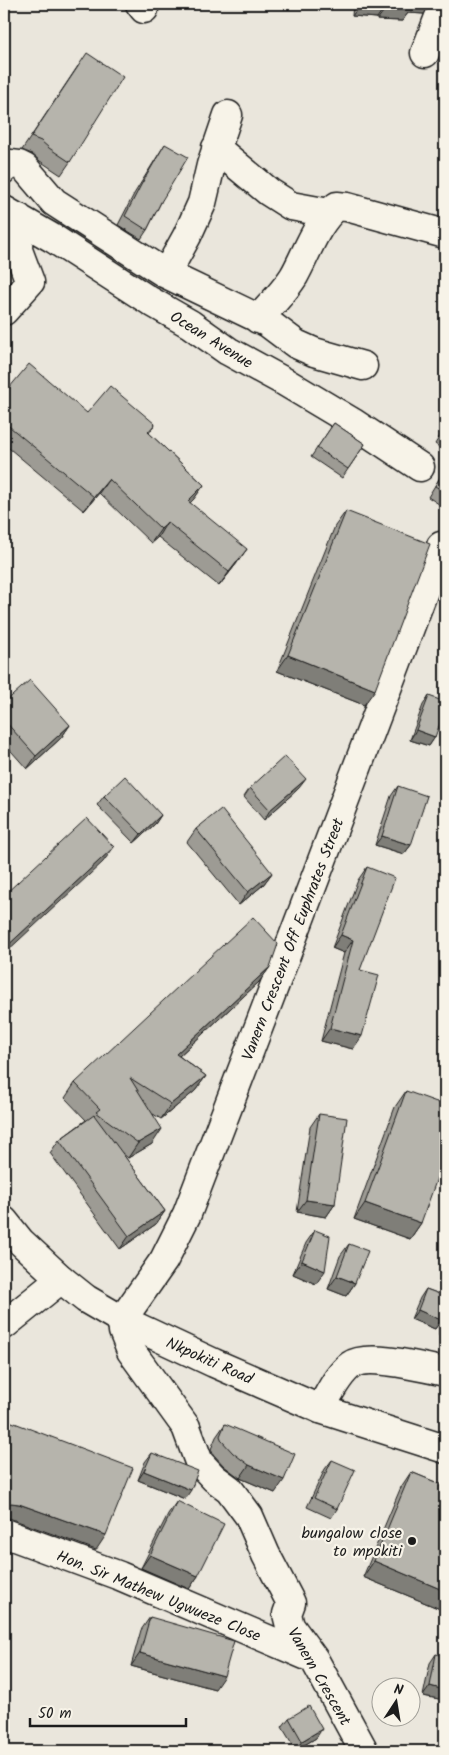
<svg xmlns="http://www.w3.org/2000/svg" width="449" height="1755" font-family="Kalam,sans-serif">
	<rect width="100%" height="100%" fill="#eae6dc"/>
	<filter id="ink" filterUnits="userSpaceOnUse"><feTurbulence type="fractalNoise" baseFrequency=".02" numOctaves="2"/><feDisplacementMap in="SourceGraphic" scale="10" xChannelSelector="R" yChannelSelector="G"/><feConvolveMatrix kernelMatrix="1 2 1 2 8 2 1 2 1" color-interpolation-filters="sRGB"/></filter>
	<g filter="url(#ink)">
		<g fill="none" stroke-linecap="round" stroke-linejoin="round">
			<g stroke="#1c1c1c" stroke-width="31">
				<path id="minor" d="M140,4L144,9
					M425,53L444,4
					M216,148L269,192L291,206L329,213
					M4,169L10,164L19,165L25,168L54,202L166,274L268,323L296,344L314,352L363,366
					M4,210L54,239L150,301L190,324L228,351L285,382L352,422L420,467
					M166,274L187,236L202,203L211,165L228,115
					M4,311L30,282L18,250L19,218
					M258,319C270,306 284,292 294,276C307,253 316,223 337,206L347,207L445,234
					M4,1325L61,1279
					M320,1409C329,1395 337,1375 351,1365C367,1353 426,1368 445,1372
					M4,1533L120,1576L314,1659
					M364,1751L314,1659L290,1626L287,1614L291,1603L266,1555L249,1516L229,1489L214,1478L199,1462L186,1427L131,1351L123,1331L122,1320L164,1260L187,1214L282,966L441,546"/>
			</g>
			<g stroke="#1c1c1c" stroke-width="31">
				<path id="major" d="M4,1221L20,1241L61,1279L86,1299L122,1320L214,1363L320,1409L445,1449"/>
			</g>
			<use href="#minor" stroke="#f7f3e8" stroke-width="28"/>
			<use href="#major" stroke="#f7f3e8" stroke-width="28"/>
		</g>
		<path fill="#9d9b94" stroke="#1c1c1c" d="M353,4H430L424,14L408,13L402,21L377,20V18L352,16Z
			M78,66L70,162L61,175L40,161L32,154L22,150Z
			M165,144L161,202L147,230L141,239L118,225L134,194Z
			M4,394L87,413L155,424L149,433L204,485L190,503L237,563L219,586L158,537L151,543L99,493L84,511L4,444Z
			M334,423L365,444L342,478L311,457Z
			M445,428V451L435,444Z
			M445,469V508L428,497Z
			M346,511L364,705L277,671L335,526Z
			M429,696L435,737L429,746L410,740L423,705Z
			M4,703L70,725L61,738L27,769L4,743Z
			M398,786L411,845L404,854L375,845L391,796Z
			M250,788H299L264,820L244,797Z
			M104,796L161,815L155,824L134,843L97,805Z
			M196,829L272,873L263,885L239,905L187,842Z
			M367,867L360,970L353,1049L321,1041L344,953L332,948L358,880Z
			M270,967L259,982L179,1056L206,1076L195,1091L161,1119L153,1114L152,1144L128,1158L122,1153L165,1211L156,1224L120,1249L50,1153L59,1140L86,1120L65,1098L75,1083Z
			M406,1091L421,1223L410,1239L354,1219L395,1107Z
			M319,1114L335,1204L326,1217L297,1212L310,1127Z
			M315,1230L316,1284L293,1274L306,1243Z
			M349,1244L355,1283L346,1296L328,1289L340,1256Z
			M426,1289L445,1296V1338L439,1336V1323L435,1329L411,1319L420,1298Z
			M225,1424L275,1493L240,1478L224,1466L213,1454L211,1449L216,1437Z
			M152,1453L185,1499L138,1480L145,1462Z
			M332,1460L337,1509L331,1518L307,1507L325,1469Z
			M411,1472L445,1486V1611L363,1577L401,1487Z
			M177,1501L198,1576L189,1589L141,1568L168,1514Z
			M150,1617L215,1689L131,1666L141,1630Z
			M436,1654L439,1699L423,1696L430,1663Z
			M289,1718L316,1738L296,1750L282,1727Z"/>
		<path fill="#7f7e78" stroke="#1c1c1c" d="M361,4L386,5L377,18L352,16Z
			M408,4H430L424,14L408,13L402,21L377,20L386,8Z
			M109,479L99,493L84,511L94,497Z
			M204,485L194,499L178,515L188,501Z
			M167,522L158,537L151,543L161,529Z
			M247,549L237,563L219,586L229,572Z
			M288,655L375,690L364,705L277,671Z
			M70,725L61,738L27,769L36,756Z
			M416,730L435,737L429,746L410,740Z
			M306,779L299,788L264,820L270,810Z
			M161,815L155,824L134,843L141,834Z
			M382,836L411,845L404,854L375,845Z
			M114,847L103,862L4,954V949Z
			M272,873L263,885L239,905L248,892Z
			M341,935L353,940L344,953L332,948Z
			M270,967L259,982L165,1069L176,1054Z
			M330,1028L362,1036L353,1049L321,1041Z
			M206,1076L195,1091L161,1119L171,1104Z
			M162,1129L152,1144L128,1158L138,1143Z
			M306,1200L335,1204L326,1217L297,1212Z
			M365,1203L421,1223L410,1239L354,1219Z
			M165,1211L156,1224L120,1249L129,1236Z
			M302,1261L325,1271L316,1284L293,1274Z
			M337,1276L355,1283L346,1296L328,1289Z
			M418,1310L441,1320L435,1329L411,1319Z
			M445,1328V1338L439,1336Z
			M249,1465L284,1480L275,1493L240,1478Z
			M144,1471L191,1490L185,1499L138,1480Z
			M11,1503L19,1504L106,1535L96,1550L9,1518H4V1507Z
			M150,1555L198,1576L189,1589L141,1568Z
			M374,1561L445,1591V1611L363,1577Z
			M140,1653L224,1676L215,1689L131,1666Z
			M430,1686L445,1690L439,1699L423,1696Z
			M322,1729L316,1738L296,1750L302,1741Z"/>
		<path fill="#b6b4ac" stroke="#1c1c1c" d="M363,4H411V8H386V5Z
			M87,53L123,77L70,162L49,148L41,141L31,137Z
			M165,144L188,157L161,202L147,230L125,216L141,185Z
			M29,364L87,413L110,386L155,424L148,432L204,485L188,501L247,549L229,572L167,522L161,529L109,479L94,497L4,422V394Z
			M334,423L365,444L348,469L317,448Z
			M445,429V435L442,433Z
			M445,470V492L435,486Z
			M346,511L430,544L375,690L288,655Z
			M30,680L70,725L36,756L4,720V703Z
			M429,696L445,702V710L435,737L416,730Z
			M285,756L306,779L270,810L250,788Z
			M125,776L161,815L141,834L104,796Z
			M398,786L427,796L411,845L382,836Z
			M221,809L272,873L248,892L196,829Z
			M87,818L114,847L4,949V895Z
			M367,867L395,878L360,970L379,975L362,1036L330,1028L353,940L341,935Z
			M253,917L278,944L270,967L176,1054L206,1076L171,1104L130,1078L162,1129L138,1143L96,1112L100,1109L75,1083Z
			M406,1091L445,1105V1156L421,1223L365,1203Z
			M319,1114L347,1118L335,1204L306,1200Z
			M94,1115L165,1211L129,1236L59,1140Z
			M315,1230L330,1236L325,1271L302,1261Z
			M349,1244L368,1251L355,1283L337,1276Z
			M426,1289L445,1296V1309L441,1320L418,1310Z
			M4,1419L133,1468L106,1535L19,1504L11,1503L4,1507Z
			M225,1424L295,1454L284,1480L249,1465L233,1453L222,1441L220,1436Z
			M152,1453L198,1471L191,1490L144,1471Z
			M332,1460L355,1470L337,1509L314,1498Z
			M411,1472L445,1486V1591L374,1561Z
			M177,1501L224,1524L198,1576L150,1555Z
			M150,1617L234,1641L224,1676L140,1653Z
			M436,1654L445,1656V1690L430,1686Z
			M309,1706L322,1729L302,1741L289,1718Z"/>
	</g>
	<circle fill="#1c1c1c" stroke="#f7f3e8" stroke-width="2" cx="412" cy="1541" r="5"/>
	<g text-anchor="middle" stroke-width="4.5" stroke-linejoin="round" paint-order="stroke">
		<g font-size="16" fill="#1c1c1c" stroke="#f7f3e8">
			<text transform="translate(212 339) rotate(32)" y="6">Ocean Avenue</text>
			<text transform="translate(292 939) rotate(-69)" y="6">Vanern Crescent Off Euphrates Street</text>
			<text transform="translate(210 1360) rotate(24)" y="6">Nkpokiti Road</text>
			<text transform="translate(159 1595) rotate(22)" y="6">Hon. Sir Mathew Ugwueze Close</text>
			<text transform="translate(320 1676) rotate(60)" y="6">Vanern Crescent</text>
		</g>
		<g font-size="16" fill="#1c1c1c" stroke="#f7f3e8" text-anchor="end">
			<text x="402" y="1538">bungalow close<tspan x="402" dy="18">to mpokiti</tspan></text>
		</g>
	</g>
	<rect width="449" height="1755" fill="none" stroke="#f7f3e8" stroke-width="20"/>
	<rect x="10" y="10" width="429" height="1735" fill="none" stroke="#1c1c1c" stroke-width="2" filter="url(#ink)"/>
	<g transform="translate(396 1702) rotate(12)"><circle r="24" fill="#f7f3e8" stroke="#9f9d96"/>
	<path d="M0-4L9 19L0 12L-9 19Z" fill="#1c1c1c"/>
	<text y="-8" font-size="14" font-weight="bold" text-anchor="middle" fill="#1c1c1c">N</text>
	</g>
	<path d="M30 1718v8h156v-8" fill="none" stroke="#1c1c1c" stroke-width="2.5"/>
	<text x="38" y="1718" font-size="15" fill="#1c1c1c" stroke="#f7f3e8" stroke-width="4" paint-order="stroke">50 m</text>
</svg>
